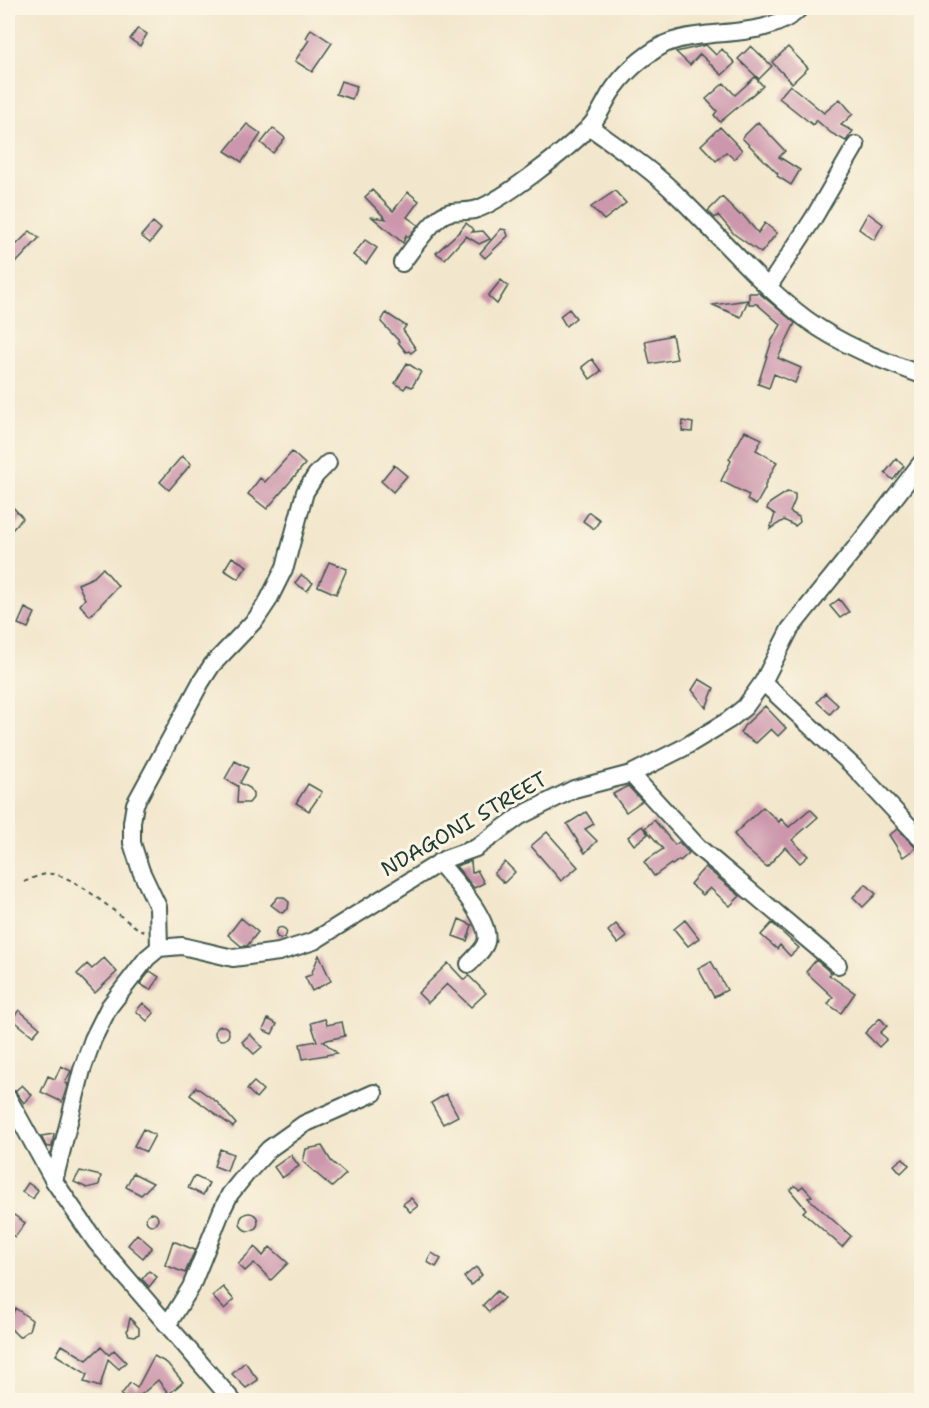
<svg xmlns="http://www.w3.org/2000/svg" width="929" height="1408" font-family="'Shantell Sans',sans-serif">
	<rect width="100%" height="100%" fill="#fcf5e5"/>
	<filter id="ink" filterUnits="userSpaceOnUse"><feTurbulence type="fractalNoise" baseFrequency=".0167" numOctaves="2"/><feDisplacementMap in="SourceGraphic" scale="12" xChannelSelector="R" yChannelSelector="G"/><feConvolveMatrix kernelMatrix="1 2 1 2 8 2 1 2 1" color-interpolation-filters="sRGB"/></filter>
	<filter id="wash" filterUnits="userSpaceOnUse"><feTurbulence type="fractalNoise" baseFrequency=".008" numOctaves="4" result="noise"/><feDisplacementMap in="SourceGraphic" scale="24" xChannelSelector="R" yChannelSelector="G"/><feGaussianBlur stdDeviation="1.35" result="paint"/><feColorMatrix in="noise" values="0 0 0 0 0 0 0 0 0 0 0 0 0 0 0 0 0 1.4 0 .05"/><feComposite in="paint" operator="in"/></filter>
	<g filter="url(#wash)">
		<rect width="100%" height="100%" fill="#f2e7cc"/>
		<g id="blocks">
			<path fill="#cc96ac" d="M138,28L147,34L140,46L130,39Z
				M311,29L332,43L312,72L295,61L309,40L306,38Z
				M706,45L716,55L722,49L735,63L722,75L700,54L690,65L676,52Z
				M751,46L772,66L759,79L738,59Z
				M788,47L808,68L792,83L772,62Z
				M755,77L763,86L720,122L714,115L717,111L706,99L724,83L735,95Z
				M341,81L357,86L352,99L336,94Z
				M790,85L824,113L840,99L853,114L841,125L853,131L846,141L831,133L816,120L813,125L779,98Z
				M758,122L785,151L779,157L800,170L791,185L777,176L778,174L742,138Z
				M247,124L261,134L242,162L225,151Z
				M720,127L742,150L734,159L726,152L716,161L701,145Z
				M273,128L285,138L273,153L261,143Z
				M372,190L393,211L408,192L419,201L407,217L418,225L408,237L406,235L403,243L372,217L386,219L365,197Z
				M615,191L626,203L604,220L591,207Z
				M722,197L740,215L742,214L758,233L765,223L777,233L761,253L734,234L718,215L715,218L708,211Z
				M868,213L883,224L874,240L859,229Z
				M153,222L161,229L150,243L141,236Z
				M466,223L474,230L472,232L483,231L490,239L479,244L466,236L445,259L436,253L460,231Z
				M501,229L506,230L508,236L485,258L480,253Z
				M30,231L39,238L17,262L8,253Z
				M365,240L377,248L366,264L353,255Z
				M501,280L508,286L497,304L488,296Z
				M749,293H759L795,323L778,358L801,368L795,383L774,374L769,388L758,384L772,340L781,325L757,304H749Z
				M748,300L741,317L713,305Z
				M569,309L576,318L566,326L560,316Z
				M386,313L406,326L403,330L416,349L411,353L409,351L406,352L398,342L399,341L381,322Z
				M672,335L677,359L650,364L645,341Z
				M592,359L601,371L590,379L582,367Z
				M407,363L421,372L412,387L407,385L404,389L395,383Z
				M683,421L693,423L692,432L682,431Z
				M745,431L762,439L756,450L777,462L765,485V489L756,505L747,500L749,495L721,481L731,461L729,459Z
				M292,452L305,464L267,509L248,494L260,478L265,482Z
				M182,456L191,464L169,490L160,482Z
				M896,459L904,466L893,480L885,473Z
				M394,465L407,476L393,492L381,481Z
				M787,492L795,494V500L790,512L799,517L800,522L795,526L784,520L770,529L775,514L767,509L770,503Z
				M8,502L23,518L8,534Z
				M589,512L600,520L594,529L583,521Z
				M232,557L247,566L238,579L224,570Z
				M329,562L347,569L336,594L318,586Z
				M103,568L118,586L90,616L80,605L85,599L78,584L94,577Z
				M301,575L313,583L307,591L295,583Z
				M839,599L849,612L840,618L830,606Z
				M25,608L35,613L28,628L18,624Z
				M699,679L714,688L706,708L692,690Z
				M825,693L838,705L830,714L817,702Z
				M765,706L786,728L778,736L771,729L756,743L740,733L744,726Z
				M235,761L248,768L240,783L250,788L253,793V798L249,803H237L238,786L225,779Z
				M308,784L322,792L309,811L296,803Z
				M628,786L642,801L626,812L613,794Z
				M763,807L779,822L781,819L789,827L810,809L818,817L792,840L808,856L800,863L785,847L767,867L745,848L734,834Z
				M586,812L594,824L585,829L597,841L585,853L567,824Z
				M654,820L675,845L679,842L689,853L680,861L679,860L672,865L671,864L654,876L644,862L663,849L645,828Z
				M642,826L648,834L634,845L628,837Z
				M898,829L916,848L903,857L889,835Z
				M547,832L578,867L561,881L531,846Z
				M471,861L472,873L477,870L484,883L474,888L456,866Z
				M505,862L515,872L504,883L494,873Z
				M705,867L740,896L730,906L710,888L703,895L690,884Z
				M866,884L876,894L863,907L853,897Z
				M278,897H283L289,902L288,909L282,913L271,905Z
				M241,918L258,932L247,946H241L228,935Z
				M459,919L472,925L467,941L453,936Z
				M685,920L699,938L688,946L674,929Z
				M772,923L799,948L790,956L780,945L777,949L761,935Z
				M616,924L627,937L618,944L608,931Z
				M275.5 933a5.5 5.5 0 1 1 11 0a5.5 5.5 0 1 1-11 0Z
				M319,955L331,981L312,991L305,977L311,975Z
				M104,958L117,972L95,993L77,974L87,964L92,969Z
				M816,960L831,973L829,975L855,993L841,1013L828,1004L833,997L806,972Z
				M711,961L727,990L714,997L698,968Z
				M448,963L464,980L469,976L486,993L471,1007L447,984L428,1003L418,993Z
				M150,971L159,977L150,990L140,984Z
				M143,1003L154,1013L147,1021L136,1011Z
				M19,1010L40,1028L33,1036L12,1019Z
				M880,1018L887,1026L880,1033L887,1039L879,1047L865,1033Z
				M268,1019L277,1024L272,1034L263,1030Z
				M325,1019L327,1025L342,1022L345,1036L323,1041L337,1053L303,1059L300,1044L317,1041L311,1023Z
				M215 1033a7 7 0 1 1 14 0a7 7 0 1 1-14 0Z
				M250,1034L262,1047L254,1054L242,1042Z
				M61,1066L71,1071L65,1083L68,1084L62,1102L41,1092L48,1076L55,1079Z
				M254,1082L263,1090L256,1098L247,1089Z
				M22,1085L32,1095L24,1103L15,1091Z
				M196,1087L217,1102L236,1124L233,1127L190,1095Z
				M446,1094L458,1116L443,1124L431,1103Z
				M143,1129L155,1135L146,1152L134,1146Z
				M54,1134L52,1147H50L46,1146L41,1136Z
				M322,1146L331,1161L346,1174L332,1187L303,1162L306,1149Z
				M220,1149L233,1154L227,1171L214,1166Z
				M291,1155L299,1166L282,1178L274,1167Z
				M903,1158L909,1165L901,1173L894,1165Z
				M80,1171L101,1176L99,1185L87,1188L74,1182Z
				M133,1173L153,1183L141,1195L126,1187Z
				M194,1176L209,1183L203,1195L188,1188Z
				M28,1183L38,1190L33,1199L22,1192Z
				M795,1186L799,1189L803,1186L812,1196L808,1198L851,1236L842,1247L803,1212L806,1209L790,1190Z
				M411,1198L418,1206L410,1212L403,1204Z
				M240 1222a9 9 0 1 1 18 0a9 9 0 1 1-18 0Z
				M146 1219a6 6 0 1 1 12 0a6 6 0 1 1-12 0Z
				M14,1215L25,1223L15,1237L8,1232V1223Z
				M137,1234L152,1247L143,1258L128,1245Z
				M173,1241L195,1250L185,1273L165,1265Z
				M255,1247L263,1256L270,1247L288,1263L271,1280L254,1263L245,1271L238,1264Z
				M432,1253L441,1259L436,1267L427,1262Z
				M476,1267L482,1275L471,1285L464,1277Z
				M149,1271L157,1277L149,1287L142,1279Z
				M223,1287L234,1300L224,1309L212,1296Z
				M497,1291L504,1298L489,1312L483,1305Z
				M15,1308L32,1320L29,1330L19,1337L8,1326V1321L12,1316Z
				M130,1318L139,1328V1334L135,1336L129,1335L127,1331Z
				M62,1345L87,1360L101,1347L109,1355L114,1350L126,1362L119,1369L108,1359L100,1387L84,1382L87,1374L56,1355Z
				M154,1356L167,1363L183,1382L169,1394L158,1380L134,1401H129L121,1395L130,1383L137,1388Z
				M245,1362L258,1380L246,1388L232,1374Z"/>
		</g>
	</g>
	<g filter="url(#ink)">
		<use href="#blocks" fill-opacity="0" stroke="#3f564b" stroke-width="1.5"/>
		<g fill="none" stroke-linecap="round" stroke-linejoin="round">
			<g stroke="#3f564b" stroke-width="20">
				<path id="minor" d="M592,124L594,130C622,150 652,170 677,195C720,236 758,283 806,319C841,345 881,360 922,375
					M402,263C413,248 425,230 439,218C450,208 462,213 474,210C500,203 572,146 591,125C599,116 604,104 610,94C623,74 642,57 663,45C668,42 674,41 680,39C719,29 770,38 800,8
					M769,286L813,219L856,145
					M763,682L854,767L922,840
					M631,774L698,847L838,965
					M439,862C452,878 492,921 486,942C484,950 475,957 469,964
					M159,948L158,907L141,871L132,843V822L135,804L201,682L212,665L256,619L268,601L285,567L305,492L316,475L328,463
					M8,1098L54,1181L96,1242L232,1400
					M54,1181L82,1070L93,1039L109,1007L147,958L159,948L182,946L233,958L279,952L314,941L445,859L476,848L520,816L574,789L631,774L683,748L729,720L745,707L763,682L790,629L865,536L922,462
					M168,1324L191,1287L222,1210L230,1194L247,1173L269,1149L304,1124L374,1093"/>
			</g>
			<path stroke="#3f564b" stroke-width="2" stroke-dasharray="4.5 4.5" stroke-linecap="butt" d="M24,882C33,878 42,873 52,874C80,877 118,918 144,932"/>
			<use href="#minor" stroke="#fff" stroke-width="16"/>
		</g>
	</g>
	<g text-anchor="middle" stroke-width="6" stroke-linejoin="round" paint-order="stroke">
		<g font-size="21" fill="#1f3d34" stroke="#fcf5e5">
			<text transform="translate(464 824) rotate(-30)" y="7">NDAGONI STREET</text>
		</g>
	</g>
	<rect width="929" height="1408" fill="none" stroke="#fcf5e5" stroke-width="30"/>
</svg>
